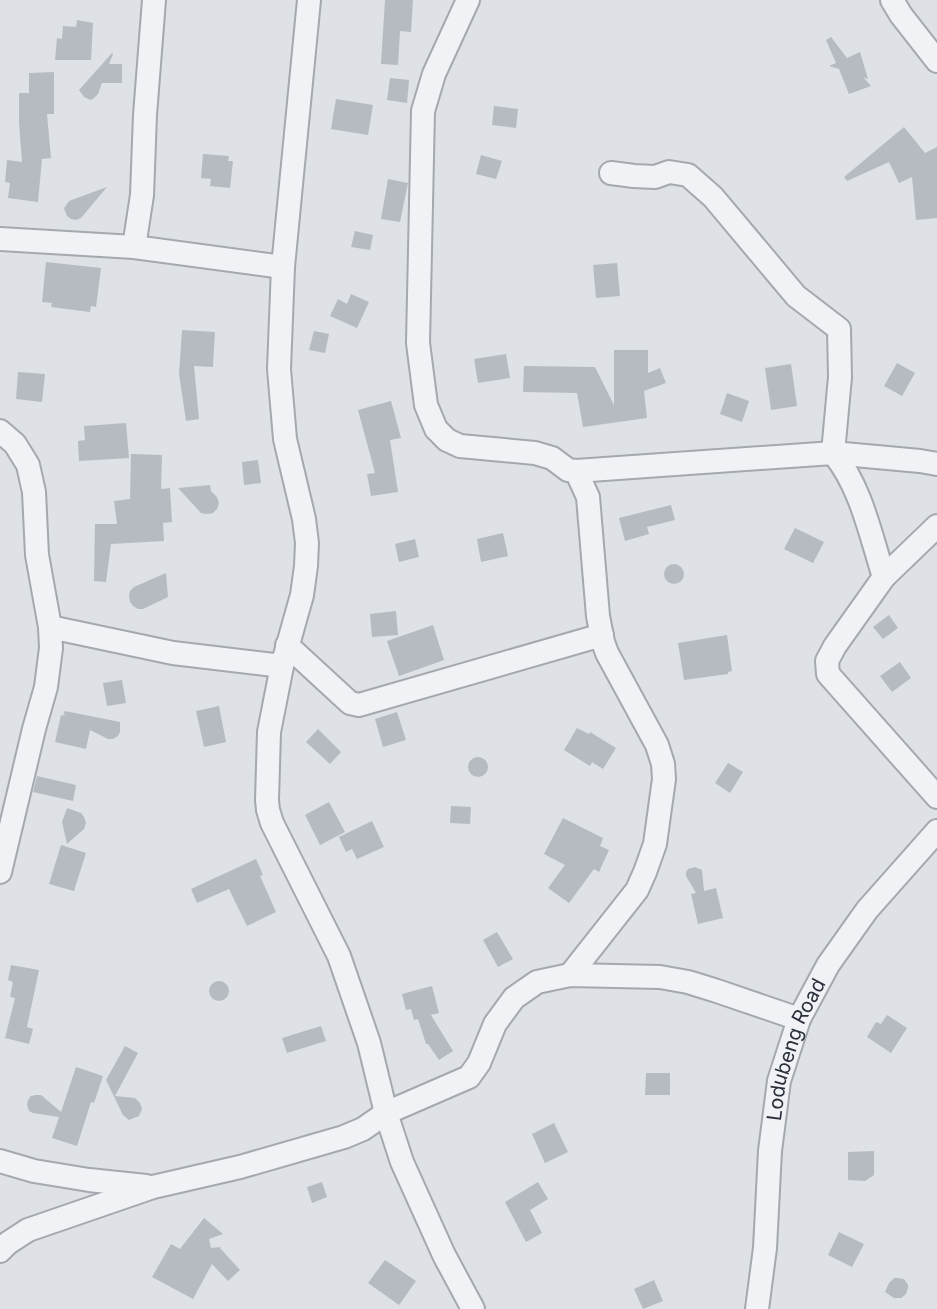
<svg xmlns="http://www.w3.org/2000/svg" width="937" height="1309" font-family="Inter,sans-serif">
	<rect width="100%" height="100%" fill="#dee1e6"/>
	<path fill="#b6bbc2" d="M385,0H413L411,32L400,31L398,65L381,64Z
		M77,20L93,23L91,60H55L57,38L62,39L63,26L76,27Z
		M831,37L847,58L860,52L868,79L863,77L871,86L849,94L839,69L829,66L836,63L826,40Z
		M112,53L113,54L109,64H122V83H102L98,94L94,98L91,100L84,97L79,90Z
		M54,72V114H47L51,158L42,159L38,202L8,198L10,183L5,182L7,160L22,162L19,123V93H29V73Z
		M390,78L409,80L407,103L387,100Z
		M336,99L373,105L368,135L331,129Z
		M494,106L518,109L516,128L492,125Z
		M904,127L925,153L937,147V218L916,220L912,177L899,183L889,162L847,181L844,177Z
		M203,154L229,156L228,161H233L230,188L210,186L211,179L201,178Z
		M481,155L502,161L496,179L476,174Z
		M388,179L408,183L400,222L381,219Z
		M107,187L81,218L76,220L71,219L67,216L64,208L69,201Z
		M355,231L373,235L370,250L351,247Z
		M46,262L101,268L96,307L91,306L90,312L51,307L52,303L42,302Z
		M617,263L620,296L596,298L593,265Z
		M351,294L369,302L357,328L330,316L338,299L347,304Z
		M182,330L215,332L213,367L194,366L199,419L186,421L179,374Z
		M314,331L329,334L325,353L309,350Z
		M614,350H648V373L660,368L666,383L644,391L647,418L583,427L577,393L523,392L524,366L595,367L614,405Z
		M506,354L510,378L478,383L474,359Z
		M897,363L915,373L902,396L884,386Z
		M791,364L797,406L771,410L765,368Z
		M18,372L45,374L42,402L16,399Z
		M727,393L749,401L742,422L720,414Z
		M391,401L401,438L390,440L398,492L371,496L367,474L375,473L358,410Z
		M126,423L129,458L79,461L78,441L85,440L84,426Z
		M131,454L162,455L161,489L170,488L172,522L163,523L164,541L111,544L106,582L94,581L95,524H117L114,501L130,499Z
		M258,460L261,483L244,485L242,462Z
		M210,485L211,491L217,497L219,503L217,509L213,513L207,514L201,513L178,488Z
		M671,505L675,520L647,527L649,534L625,541L619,518Z
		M795,528L824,542L813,563L784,549Z
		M503,533L508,556L481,562L477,539Z
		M415,539L419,557L399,562L395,544Z
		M664 574a10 10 0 1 1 20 0a10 10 0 1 1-20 0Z
		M166,573L168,597L143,609H138L133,606L130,602L129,596L130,591L134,587Z
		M396,611L398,635L372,637L370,614Z
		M889,615L898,628L883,639L873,627Z
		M433,625L444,660L399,676L387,641Z
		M727,635L732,671L728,672V674L684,680L678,643Z
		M900,662L911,678L892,692L880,676Z
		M122,680L126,703L107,706L103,683Z
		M219,706L226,742L204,747L196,711Z
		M65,711L120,722V732L118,736L113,739H108L90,730L86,749L55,742L61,715L66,716L63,714Z
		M397,712L406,740L383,747L375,719Z
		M577,728L589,734L590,732L616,748L603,769L592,762L590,766L564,750Z
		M318,729L341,752L330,764L306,742Z
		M468 767a10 10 0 1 1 20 0a10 10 0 1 1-20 0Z
		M728,763L743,772L730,793L715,783Z
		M37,776L76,785L73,801L33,792Z
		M329,802L345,832L320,845L305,815Z
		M451,806L471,807L470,824L450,823Z
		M67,808L81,813L84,817L86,823L84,829L67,844L62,822Z
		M563,818L603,838L600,846L609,850L599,872L594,869L569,903L548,888L565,865L544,854Z
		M372,821L384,847L357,859L352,849L346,852L339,837Z
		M61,845L86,853L74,891L49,884Z
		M256,859L263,875L260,876L276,912L247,926L229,889L197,903L191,889Z
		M695,867L702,870L704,891L716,888L723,918L698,924L691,894L696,893L686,876V872L688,869Z
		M497,932L513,959L498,967L483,940Z
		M11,965L39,970L27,1027L33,1029L29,1044L5,1038L15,998L10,997L13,982L8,980Z
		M209 991a10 10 0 1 1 20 0a10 10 0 1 1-20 0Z
		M432,986L439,1013L431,1015L453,1051L439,1060L428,1044H426L418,1019L414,1020L411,1009L406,1010L402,994Z
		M887,1015L907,1028L891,1053L867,1037L876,1022L881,1024Z
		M321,1026L326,1041L287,1053L282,1038Z
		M125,1046L138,1053L115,1096L135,1098L140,1103L142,1109L139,1116L129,1120L123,1115L106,1080Z
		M76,1067L103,1076L94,1103L91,1102L77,1146L52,1138L59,1117L33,1113L29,1111L27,1105L28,1100L31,1096L36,1095H41L61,1112Z
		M646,1073H670V1095H645Z
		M554,1123L568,1152L545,1163L532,1134Z
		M874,1151V1175L865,1181L848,1180V1152Z
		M322,1182L327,1197L312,1203L307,1187Z
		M538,1182L548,1199L530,1210L542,1233L526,1242L505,1202Z
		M204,1218L223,1234L209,1239L211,1248L221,1247L220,1248L240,1270L228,1281L212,1264L193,1299L152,1277L171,1244L180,1249Z
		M839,1232L864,1244L852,1267L828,1255Z
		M385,1260L416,1281L399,1305L368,1283Z
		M894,1278H897L904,1279L908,1285V1288L906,1294L901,1298H894L885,1292L889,1283Z
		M654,1280L663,1301L643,1309L634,1289Z"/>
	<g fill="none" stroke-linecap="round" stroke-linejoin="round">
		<g stroke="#a4a8af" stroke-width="26">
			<g id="minor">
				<path d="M309,0L283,267L279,369L285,439L304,519L307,543L306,566L302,595L282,666L269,732L267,800L268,810L272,823L339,956L369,1043L386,1113L402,1162L444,1255L473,1309"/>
				<path d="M468,0L434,74L423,111L418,343L426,405L436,429L447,440L460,446L535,453L552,458L568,470L576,471L588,497L598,616L603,642L607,653L657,745L663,764L664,779L655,844L645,872L637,890L570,975"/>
				<path d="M892,0L901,15L937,61"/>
				<path d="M611,173L634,176L655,177L669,172L688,175L713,197L796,296L839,329L840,377L833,453C861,486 871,537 884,577"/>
				<path d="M0,239L134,247L283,267"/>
				<path d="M134,247L142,195L145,115L154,0"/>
				<path d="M0,431L15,444L28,465L34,492L37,555L50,627L51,648L46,687L34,729L0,872"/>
				<path d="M576,471L833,453L920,461L937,464"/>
				<path d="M937,526L884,577L835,646L827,661L828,674L937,797"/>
				<path d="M50,627L173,653L282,666"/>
				<path d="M287,645L350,703L359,705L602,635"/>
				<path d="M0,1161L34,1171L89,1180L146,1186"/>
				<path d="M0,1251L8,1243L28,1230L153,1187L240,1167L344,1137L363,1129L386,1113L469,1077L479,1063L495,1024L514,998L537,982L570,975L660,977L688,982L717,991L799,1019"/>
				<path id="s1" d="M757,1309L765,1248L770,1151L779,1081L799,1019L828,965L867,910L937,831"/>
			</g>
		</g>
		<use href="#minor" stroke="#f1f2f5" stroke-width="22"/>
	</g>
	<g text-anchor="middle" stroke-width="4.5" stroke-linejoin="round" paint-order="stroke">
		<g font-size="20" fill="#292f3b" stroke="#eef0f4">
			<text dy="7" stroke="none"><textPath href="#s1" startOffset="264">Lodubeng Road</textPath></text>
		</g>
	</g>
</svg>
